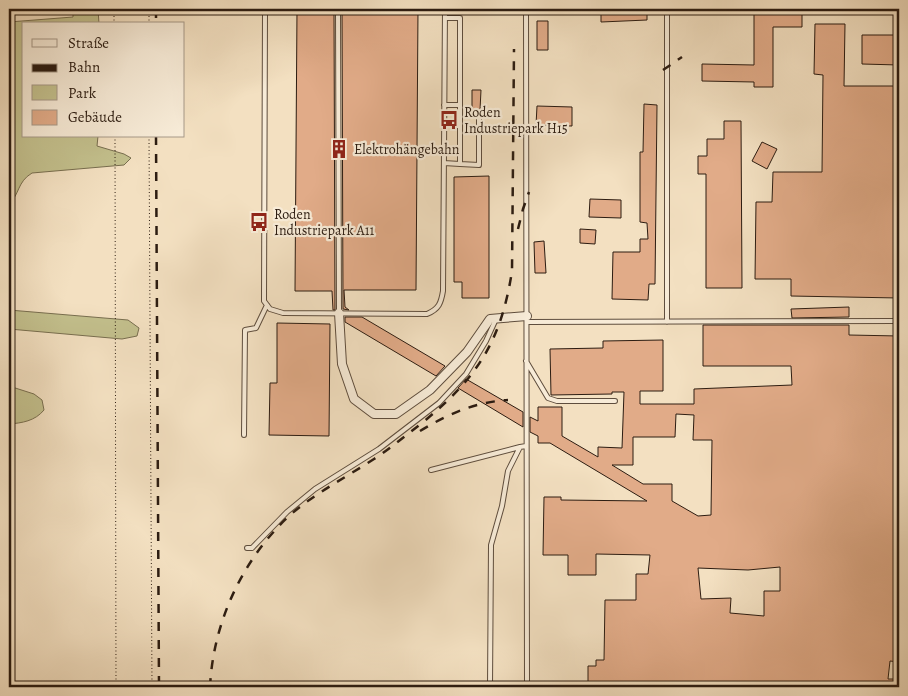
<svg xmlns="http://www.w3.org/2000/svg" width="908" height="696" font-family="Alegreya,serif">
	<rect width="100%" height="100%" fill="#f3e0c1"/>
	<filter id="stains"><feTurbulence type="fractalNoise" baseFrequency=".004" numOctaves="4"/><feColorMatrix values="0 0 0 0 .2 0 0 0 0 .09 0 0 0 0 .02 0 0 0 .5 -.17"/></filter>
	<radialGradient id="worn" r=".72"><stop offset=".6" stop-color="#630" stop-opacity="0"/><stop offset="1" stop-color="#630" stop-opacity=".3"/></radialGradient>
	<path fill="#c3c08d" stroke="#786e4f" d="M73,9H98L99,24H24V136H98L97,146L124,154L131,158L124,165L32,173C17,182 20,194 9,204V22L73,17Z
		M9,310L128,320L139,328L137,336L122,339L9,329Z
		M9,386L34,394L42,400L44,410C35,421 22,423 9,424Z"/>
	<path fill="#e1ab88" stroke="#2c1c11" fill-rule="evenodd" d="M297,9H334L335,310H333L332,291H295Z
		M342,9H418L416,290H344L345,307L349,310L343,309Z
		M774,9H802V27H773V87H754V82L702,81V64L754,65V13H774Z
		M618,10H647V20L601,22V12H618Z
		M537,21H548V50H537Z
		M815,24H845L844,86H899V298L791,296V279H755L756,202H772L773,172H822L823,75L814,74Z
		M862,35H899V65L862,64Z
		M472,90H481L480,110H472Z
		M644,104L657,105L655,284H649L648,300L612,299L613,252H640V239H648L647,223L640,222V152H643Z
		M537,106L572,107V126L536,125Z
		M724,121H741L742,288H706V174H698V156H707V139H724Z
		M762,142L777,149L767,169L752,161Z
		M489,176V298H462V282H454V177Z
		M590,199L621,200V218L589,217Z
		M580,229L596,230L595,244L580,243Z
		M544,241L546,273H535L534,242Z
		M849,307V317L792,318L791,309Z
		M345,317H362L445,366L436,376L345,322Z
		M277,323L330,324L329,436L269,435L270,383H277Z
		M703,325H849V335L899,336V662L890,661L888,679H899V687H588V666H596V660H604L605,600H636V574H648L650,555L596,554V575H568V555H543L544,497H561V500L647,501L550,443H538V436L530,432V417L538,421V407H562V436L598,457V447L622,448L624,392H612V394L551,395L550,349L603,348V341L663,340V391H640V404H694V389L792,385L791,366H703ZM676,414L694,415L693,440H712L711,515L698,516L672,501V484H643L612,465H633V437H675ZM780,567V591H764V616L730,613L731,598L701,599L698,568L748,570Z
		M466,379L523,412V427L458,388Z"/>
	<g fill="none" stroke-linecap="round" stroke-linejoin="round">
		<g stroke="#5e4d3d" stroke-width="6">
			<path id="service" d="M265,9L264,301L270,309L283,313L427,314C439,309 441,303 443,291L445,9
				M338,9L339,313
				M526,9L527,687
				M444,105H460
				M444,163L460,164V18H445
				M460,164L479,165V115
				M527,322L899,321
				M667,322V9
				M526,361L548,398L557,401H615
				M244,435L245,330L256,328L267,305
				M431,470L520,447
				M247,548H252L287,512L315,489L379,449L439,403L466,374L486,341L496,319
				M490,687L491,545L502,506L508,471L520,447L526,446"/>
		</g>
		<g stroke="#5e4d3d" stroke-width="10">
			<path id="minor" d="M339,313L342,364L354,399L374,414H396L430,390L467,352L490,319L527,316"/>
		</g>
		<path stroke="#2c1c11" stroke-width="1" stroke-dasharray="1 2.5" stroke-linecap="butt" d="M114,9V24
			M149,9V24
			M115,136L116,687
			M149,136L152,687"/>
		<use href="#service" stroke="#f7ebd7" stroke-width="4"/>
		<use href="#minor" stroke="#f7ebd7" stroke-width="8"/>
		<path stroke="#2c1c11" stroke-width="2.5" stroke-dasharray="9 9" stroke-linecap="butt" d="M156,9V24
			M663,70L682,57
			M156,136L159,687
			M518,229L523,209L529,192
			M420,431C448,414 475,402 508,400
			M210,687C213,623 242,560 289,516C315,493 345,478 374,459C391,448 406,435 422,423C477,378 501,342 512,271L514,49"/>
	</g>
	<defs>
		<g id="bus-bare" transform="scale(1.5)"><path d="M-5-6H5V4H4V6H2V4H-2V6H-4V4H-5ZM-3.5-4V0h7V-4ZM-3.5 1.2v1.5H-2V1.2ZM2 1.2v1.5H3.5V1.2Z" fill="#8f2418" stroke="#f7ebd7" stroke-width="2.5" paint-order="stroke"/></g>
		<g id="building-bare" transform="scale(1.5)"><path d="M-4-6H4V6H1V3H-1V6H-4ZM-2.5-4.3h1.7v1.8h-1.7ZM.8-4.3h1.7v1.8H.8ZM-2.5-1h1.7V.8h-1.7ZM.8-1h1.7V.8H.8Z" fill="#8f2418" stroke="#f7ebd7" stroke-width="2.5" paint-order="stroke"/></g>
	</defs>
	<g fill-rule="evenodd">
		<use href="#bus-bare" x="449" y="120"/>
		<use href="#building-bare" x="339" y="149"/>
		<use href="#bus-bare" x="259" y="222"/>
	</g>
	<g text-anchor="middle" stroke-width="4.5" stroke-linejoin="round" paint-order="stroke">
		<g font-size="14" fill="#2c1c11" stroke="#f7ebd7" text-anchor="start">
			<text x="464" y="117">Roden<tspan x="464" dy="16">Industriepark H15</tspan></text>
			<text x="354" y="154">Elektrohängebahn</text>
			<text x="274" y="219">Roden<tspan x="274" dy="16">Industriepark A11</tspan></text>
		</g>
	</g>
	<rect width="908" height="696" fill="none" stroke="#f3e0c1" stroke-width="30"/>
	<rect x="10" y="10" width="888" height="676" fill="none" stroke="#2c1c11" stroke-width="2.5"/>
	<rect x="15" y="15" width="878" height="666" fill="none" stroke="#2c1c11"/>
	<rect x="22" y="22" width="162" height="115" fill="#f7ebd7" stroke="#a69888"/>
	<rect x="32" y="39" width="25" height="8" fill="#f7ebd7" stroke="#a69888"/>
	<text x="68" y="48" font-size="15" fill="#2c1c11">Straße</text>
	<rect x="32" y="64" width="25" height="8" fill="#2c1c11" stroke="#a69888"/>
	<text x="68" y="72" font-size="15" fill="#2c1c11">Bahn</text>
	<rect x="32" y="85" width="25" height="15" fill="#c3c08d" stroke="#a69888"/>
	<text x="68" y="98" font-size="15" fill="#2c1c11">Park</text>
	<rect x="32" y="110" width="25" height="15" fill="#e1ab88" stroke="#a69888"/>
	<text x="68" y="122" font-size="15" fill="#2c1c11">Gebäude</text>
	<rect width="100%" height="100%" filter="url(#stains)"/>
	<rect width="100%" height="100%" fill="url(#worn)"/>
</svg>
